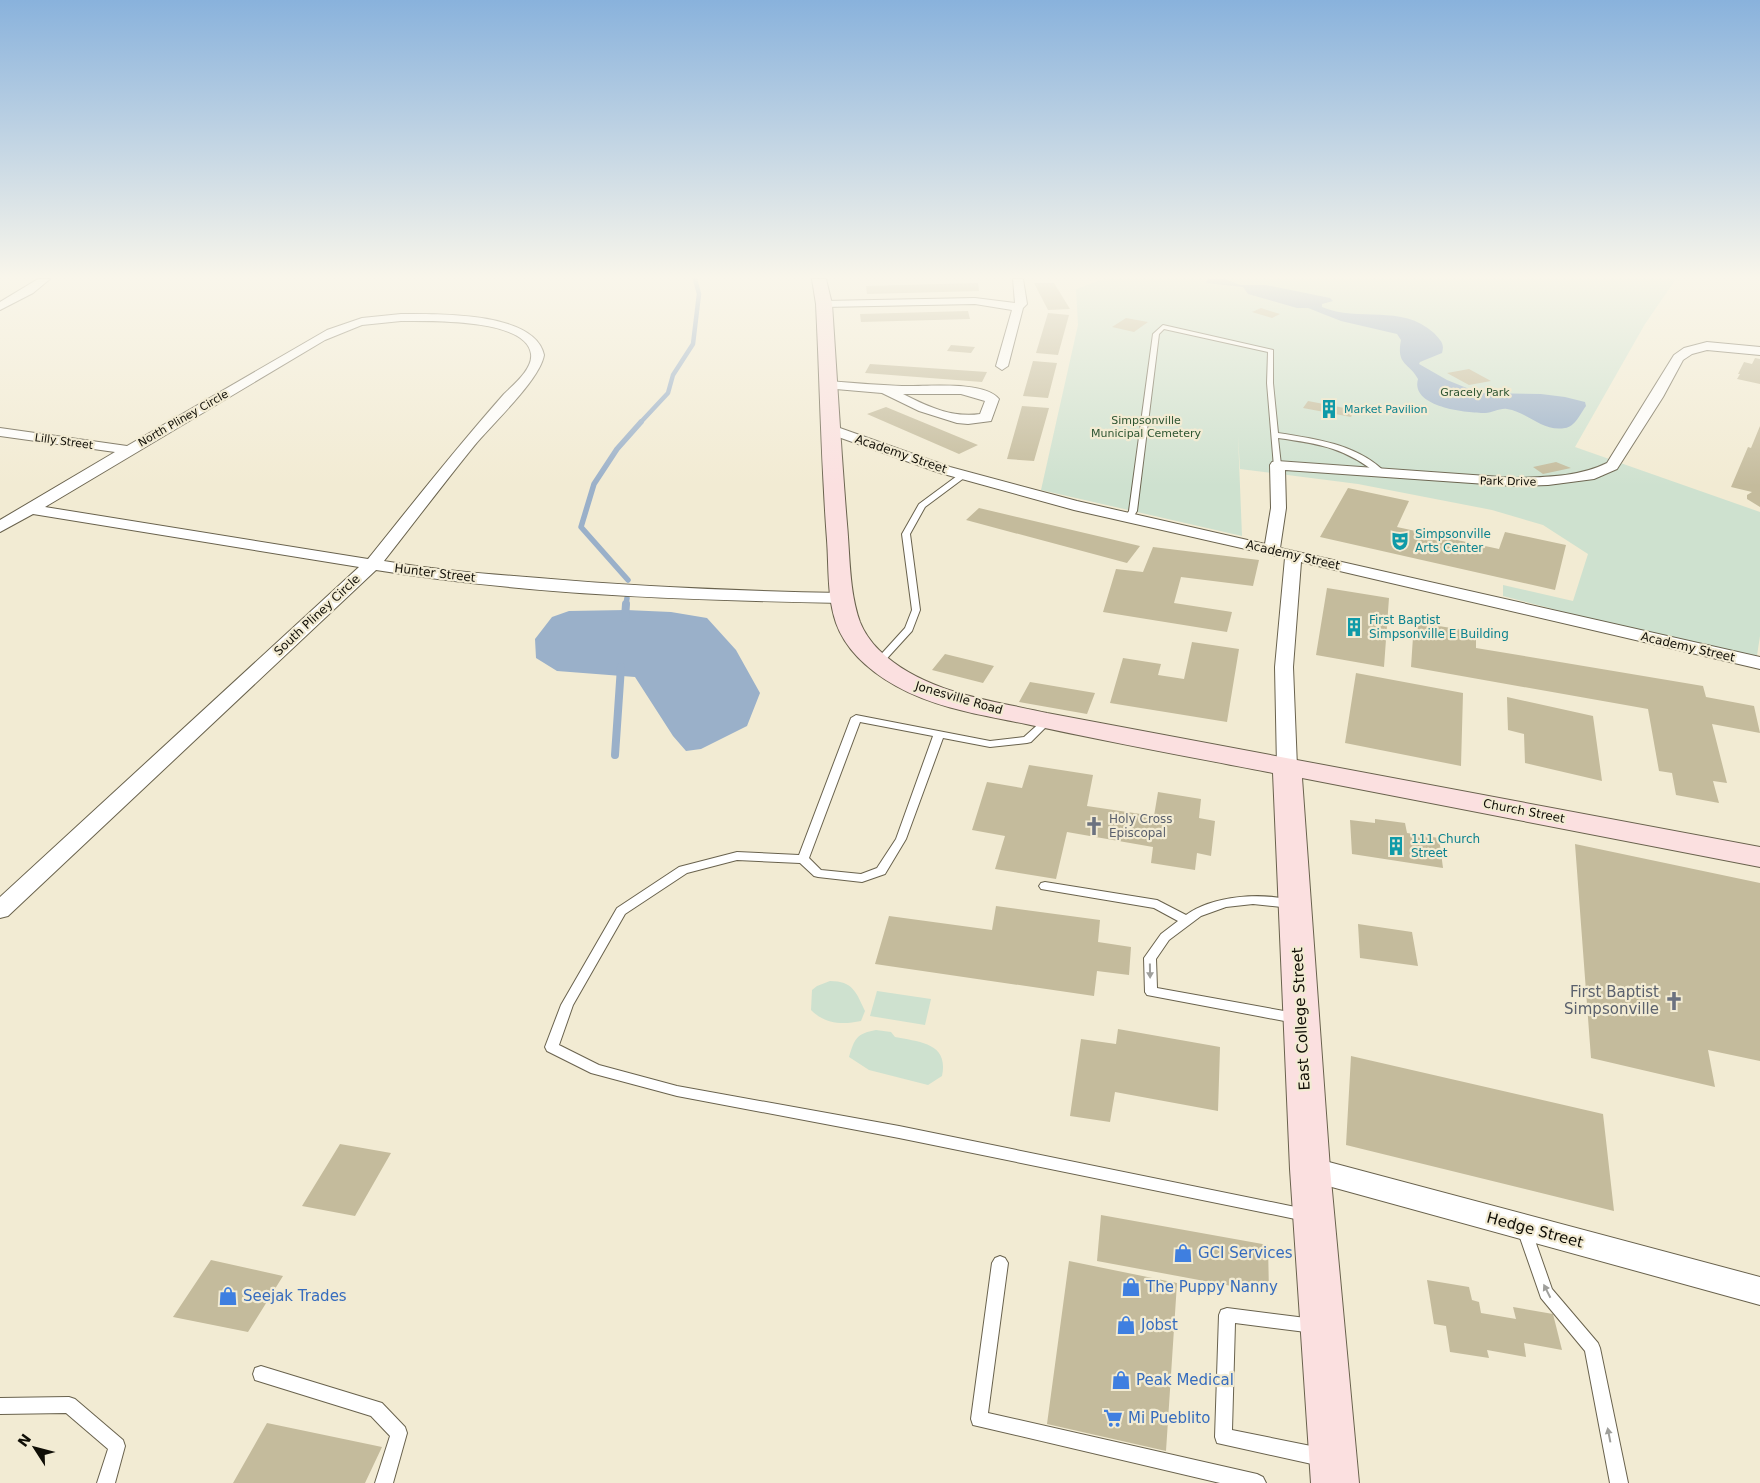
<svg xmlns="http://www.w3.org/2000/svg" width="1760" height="1483" font-family="'DejaVu Sans',sans-serif">
	<rect width="100%" height="100%" fill="#f2ebd3"/>
	<path fill="#cee1cf" d="M1104,279H1676L1645,324L1575,447L1760,512V636L1756,662L1503,596V585L1573,601L1588,554L1543,525L1492,510L1358,484L1240,469L1238,436L1242,536L1041,490L1078,325L1076,289Z
		M830,981C853,981 856,992 865,1011L861,1021C842,1025 825,1024 811,1010L812,990L817,986Z
		M877,991L931,999L925,1025L870,1016Z
		M876,1030L891,1032L895,1037C920,1042 949,1043 942,1076L928,1085L869,1070L849,1057C855,1038 856,1034 876,1030Z"/>
	<path fill="#9ab0c9" d="M1208,279H1225L1240,285H1266L1330,298L1333,301L1322,304V307C1359,323 1401,303 1434,333C1440,340 1445,343 1442,353L1420,362L1419,364L1447,380L1479,393L1541,394L1565,397L1585,402L1586,406C1580,414 1575,427 1565,428C1542,432 1528,412 1507,409C1499,408 1493,413 1485,413C1466,413 1410,407 1418,379C1409,362 1396,366 1401,340L1397,334L1341,321L1308,308H1297L1248,294L1243,287L1206,283Z
		M626,610L671,612L707,618L736,650L760,693L747,726L701,749L686,751L673,736L635,677L557,671L536,658L535,639L552,617L569,611Z"/>
	<g fill="none" stroke-linecap="round" stroke-linejoin="round">
		<path stroke="#9ab0c9" stroke-width="4.5" d="M640,423L668,393L673,375L693,344L699,294L695,279"/>
		<path stroke="#9ab0c9" stroke-width="5.5" d="M628,580L581,527L594,484L617,449L641,422
			M626,605L627,598"/>
		<path stroke="#9ab0c9" stroke-width="8" d="M625,618L626,604
			M615,755L621,667"/>
	</g>
	<path fill="#c4bb9c" d="M978,283L979,291L867,294L866,286Z
		M1034,283H1054L1070,309L1048,310Z
		M1261,308L1270,311L1280,314L1272,318L1252,312Z
		M968,311L970,319L861,322L860,314Z
		M1048,313L1069,315L1058,355L1036,353Z
		M1126,318L1148,322L1134,332L1112,327Z
		M951,345L975,347L971,353L947,351Z
		M1755,358L1760,359V384L1737,379L1740,374H1738L1744,362L1752,364Z
		M1033,361L1057,363L1048,398L1023,396Z
		M870,364L987,372L982,382L865,373Z
		M1469,369L1491,381L1469,385L1447,373Z
		M1308,401L1355,410L1351,417L1303,408Z
		M1022,406L1049,408L1034,461L1007,459Z
		M886,407L978,445L959,454L867,414Z
		M1760,426V507L1747,499V495L1752,492L1731,487L1748,447L1751,448Z
		M1556,462L1571,468L1543,474L1533,467Z
		M1348,488L1409,501L1397,527L1499,549L1505,532L1566,545L1555,590L1320,537Z
		M979,508L1140,546L1127,563L966,520Z
		M1153,547L1259,560L1253,586L1181,577L1174,603L1232,612L1227,632L1103,612L1116,569L1143,572Z
		M1327,588L1389,598L1384,667L1316,655Z
		M1414,622L1476,632V648L1703,686L1706,697L1754,706L1760,733L1712,724L1727,783L1713,781L1719,803L1676,795L1672,773L1659,771L1648,709L1411,667Z
		M1192,642L1239,649L1227,722L1110,703L1123,658L1161,664L1158,675L1184,679Z
		M945,654L994,666L983,683L932,670Z
		M1356,673L1463,693L1461,766L1345,743Z
		M1030,682L1095,693L1087,714L1019,702Z
		M1507,697L1593,716L1602,781L1525,763L1524,734L1508,730Z
		M1029,765L1093,775L1087,806L1154,816L1158,792L1201,799L1199,818L1215,821L1211,856L1197,853L1195,870L1151,863L1153,847L1067,832L1056,879L995,869L1005,836L972,830L987,782L1022,788Z
		M1375,819L1405,823L1407,833L1439,838L1443,868L1352,854L1350,820L1375,823Z
		M1575,844L1760,883V1061L1708,1050L1715,1087L1591,1058Z
		M996,906L1100,920L1098,942L1131,947L1129,975L1097,971L1094,996L875,964L889,916L992,930Z
		M1358,924L1412,932L1418,966L1360,958Z
		M1118,1029L1220,1047L1218,1111L1115,1092L1110,1122L1070,1116L1081,1039L1116,1044Z
		M1351,1056L1603,1114L1614,1211L1346,1145Z
		M340,1144L391,1153L355,1216L302,1206Z
		M1101,1215L1268,1245L1269,1293L1097,1261Z
		M211,1260L283,1276L248,1332L173,1317Z
		M1069,1261L1177,1283L1166,1451L1047,1424Z
		M1427,1280L1469,1287L1472,1300L1479,1302L1481,1313L1516,1319L1513,1307L1553,1314L1562,1350L1524,1343L1526,1357L1487,1350L1489,1358L1450,1352L1446,1326L1434,1324Z
		M267,1423L382,1447L365,1483H233Z"/>
	<g fill="none" stroke-linecap="round" stroke-linejoin="round">
		<g stroke="#69624d" stroke-width="2">
			<path id="lane" d="M1163,325L1273,350V383L1278,433C1316,439 1358,444 1387,474L1386,476H1380C1346,448 1321,444 1278,438L1281,465L1274,467L1267,383L1268,352L1164,329L1159,334L1137,511L1132,519H1126L1125,517L1129,511L1153,334Z
				M961,473H964L968,475L925,507L910,534L920,610L912,631L881,665H875L873,663L875,661L905,628L912,610L902,534L919,504Z
				M856,715L990,741L1024,737L1044,719H1050L1052,721L1031,742L1027,743L990,747L943,738L906,839L885,874L862,882L818,877L814,876L800,863L737,860L687,873L625,914L573,1005L559,1045L599,1065L677,1086L899,1126L1305,1209L1310,1210L1312,1215L1310,1220L1305,1221L899,1138L677,1096L591,1073L547,1051L545,1047L561,1005L617,908L679,867L737,852L799,855L851,718ZM860,722L933,736L896,839L877,868L861,874L821,870L809,858Z
				M1045,882L1157,900L1186,915C1213,895 1263,892 1295,901L1297,904L1295,907L1291,908L1253,904L1226,907L1201,916L1169,940L1156,959L1157,988L1295,1013L1299,1015L1301,1018L1299,1021L1295,1023L1147,995L1145,992L1144,958L1161,934L1178,921L1154,908L1041,889L1039,886L1041,883Z
				M1524,1222L1529,1224L1531,1229L1552,1289L1598,1343L1600,1348L1628,1483H1610L1585,1351L1541,1298L1517,1229L1519,1224Z
				M1000,1256L1005,1258L1008,1263L988,1413L1257,1474L1263,1477L1266,1483H1220L973,1425L971,1419L992,1263L995,1258Z
				M1227,1308L1314,1319L1320,1321L1322,1326L1320,1331L1314,1333L1235,1323L1232,1430L1321,1448L1327,1451L1330,1457L1327,1463L1321,1466L1217,1443L1215,1437L1219,1315L1221,1310Z
				M261,1366L382,1403L405,1427L407,1433L393,1483H375L390,1436L371,1416L255,1380L253,1374L255,1368Z
				M69,1397L75,1399L123,1440L125,1446L115,1483H97L108,1449L66,1413L0,1414V1398Z"/>
		</g>
		<g stroke="#69624d" stroke-width="2">
			<path id="street" d="M38,279H50L33,293L0,310V302Z
				M1013,279H1023L1027,304L1023,308L1008,366L1002,370L996,366L1012,310L975,304L824,307L818,304L824,301L975,298L1015,303Z
				M401,314C435,314 535,311 544,355C540,380 491,425 474,446C443,484 414,523 384,561C435,570 487,574 539,578C640,587 741,591 843,593L849,594L852,598L849,602L843,603C688,600 529,595 376,570L8,916L0,918V897L359,567L33,514L0,532V520L115,452L0,436V428L127,446L327,330L362,318ZM401,321C428,321 527,318 531,354C533,369 513,385 504,394C457,447 413,503 368,559L45,507L325,340L362,325Z
				M1707,342L1760,347V355L1707,350L1692,354L1683,360L1663,397L1617,469L1594,479L1548,485L1515,486L1285,470L1286,508L1280,548L1760,657V669L1301,562L1293,667L1297,767L1294,771L1287,773L1280,771L1277,767L1275,667L1285,558L1074,510L940,473L827,433L825,430L832,426L837,427L950,467L1077,501L1265,544L1271,508L1270,465L1272,462L1277,461L1515,478C1546,477 1579,477 1607,463L1674,355L1684,348Z
				M829,381C853,383 878,385 902,386C924,387 984,380 999,399L991,421L968,424L957,423L919,411L882,393L824,388L823,385L824,382ZM903,394H961L985,401L980,414C953,418 928,407 903,394Z
				M1310,1157L1760,1277V1305L1310,1181L1300,1178L1296,1169L1300,1160Z"/>
		</g>
		<g stroke="#69624d" stroke-width="2">
			<path id="secondary" d="M812,279H826L832,304C837,377 841,451 847,524C850,556 849,591 860,622C864,632 871,642 879,650C923,693 990,700 1047,713L1760,847V867L1302,778L1330,1169L1359,1483H1311L1290,1169L1273,773C1191,757 1108,742 1026,724C982,715 935,708 896,686C871,672 846,651 836,623C827,597 829,567 827,540C821,461 820,383 816,304Z"/>
		</g>
		<use href="#lane" fill="#fff" fill-rule="evenodd"/>
		<use href="#street" fill="#fff" fill-rule="evenodd"/>
		<use href="#secondary" fill="#fbe0e0" fill-rule="evenodd"/>
	</g>
	<defs><path id="oneway-solid" d="M-6-.8H1V-3.2L6.5 0L1 3.2V.8H-6Z" transform="scale(1.25)"/></defs>
	<g fill="#9f9f9b">
		<use href="#oneway-solid" transform="translate(1150 971) rotate(89)"/>
		<use href="#oneway-solid" transform="translate(1547 1291) rotate(-117)"/>
		<use href="#oneway-solid" transform="translate(1609 1435) rotate(-101)"/>
	</g>
	<linearGradient id="sky" x2="0" y2="1"><stop stop-color="#89b2dc"/><stop offset="0.57" stop-color="#f9f6eb"/><stop offset="1" stop-color="#f9f6eb" stop-opacity="0"/></linearGradient>
	<rect width="1760" height="486" fill="url(#sky)"/>
	<defs>
		<g id="building-bare" transform="scale(1.5)"><path d="M-4-6H4V6H1V3H-1V6H-4ZM-2.5-4.3h1.7v1.8h-1.7ZM.8-4.3h1.7v1.8H.8ZM-2.5-1h1.7V.8h-1.7ZM.8-1h1.7V.8H.8Z" fill="#0f9aa8" stroke="#f2ebd3" stroke-width="2.5" paint-order="stroke"/></g>
		<g id="theatre-bare" transform="scale(1.5)"><path d="M-5-5.5Q0-4 5-5.5V0Q5 5 0 6Q-5 5-5 0ZM-3.3-2.5H-1v1.5H-3.3ZM1-2.5H3.3v1.5H1ZM-2.8 1Q0 5.5 2.8 1Z" fill="#0f9aa8" stroke="#f2ebd3" stroke-width="2.5" paint-order="stroke"/></g>
		<g id="church-bare" transform="scale(1.5)"><path d="M-1.2-6h2.4v3.5h3.3v2.4h-3.3V6h-2.4V-.1h-3.3v-2.4h3.3Z" fill="#6b7280" stroke="#f2ebd3" stroke-width="2.5" paint-order="stroke"/></g>
		<g id="shop-bare" transform="scale(1.5)"><path d="M-5-2.5h2.3a2.7 3.5 0 0 1 5.4 0H5L5.5 6h-11ZM-1.5-2.5h3a1.5 2.3 0 0 0-3 0Z" fill="#3f7fe0" stroke="#f2ebd3" stroke-width="2.5" paint-order="stroke"/></g>
		<g id="supermarket-bare" transform="scale(1.5)"><path d="M-6-5.5h2.5l.6 2H6L4.5 2H-2.5L-4.4-4H-6ZM-1.5 3.2a1.3 1.3 0 1 0 .1 0ZM3 3.2a1.3 1.3 0 1 0 .1 0Z" fill="#3f7fe0" stroke="#f2ebd3" stroke-width="2.5" paint-order="stroke"/></g>
	</defs>
	<g fill-rule="evenodd">
		<use href="#building-bare" x="1329" y="409"/>
		<use href="#theatre-bare" x="1400" y="541"/>
		<use href="#building-bare" x="1354" y="627"/>
		<use href="#church-bare" x="1094" y="826"/>
		<use href="#building-bare" x="1396" y="846"/>
		<use href="#church-bare" x="1674" y="1001"/>
		<use href="#shop-bare" x="1183" y="1253"/>
		<use href="#shop-bare" x="1131" y="1287"/>
		<use href="#shop-bare" x="228" y="1296"/>
		<use href="#shop-bare" x="1126" y="1325"/>
		<use href="#shop-bare" x="1121" y="1380"/>
		<use href="#supermarket-bare" x="1113" y="1418"/>
	</g>
	<g text-anchor="middle" stroke-width="4.5" stroke-linejoin="round" paint-order="stroke">
		<g font-size="11" fill="#2d5431" stroke="#f2ebd3">
			<text x="1475" y="396">Gracely Park</text>
			<text x="1146" y="424">Simpsonville<tspan x="1146" dy="13">Municipal Cemetery</tspan></text>
		</g>
		<g font-size="11" fill="#0d838f" stroke="#f2ebd3" text-anchor="start">
			<text x="1344" y="413">Market Pavilion</text>
		</g>
		<g font-size="11" fill="#100e06" stroke="#f2ebd3">
			<text transform="translate(183 418) rotate(-30)" y="4">North Pliney Circle</text>
			<text transform="translate(64 441) rotate(8)" y="4">Lilly Street</text>
			<text transform="translate(1508 481) rotate(1)" y="4">Park Drive</text>
		</g>
		<g font-size="12" fill="#100e06" stroke="#f2ebd3">
			<text transform="translate(901 454) rotate(19)" y="4">Academy Street</text>
			<text transform="translate(1293 555) rotate(13)" y="4">Academy Street</text>
			<text transform="translate(435 573) rotate(7)" y="4">Hunter Street</text>
			<text transform="translate(317 615) rotate(-43)" y="4">South Pliney Circle</text>
			<text transform="translate(1688 647) rotate(13)" y="4">Academy Street</text>
			<text transform="translate(959 698) rotate(16)" y="4">Jonesville Road</text>
			<text transform="translate(1524 811) rotate(11)" y="4">Church Street</text>
		</g>
		<g font-size="12" fill="#0d838f" stroke="#f2ebd3" text-anchor="start">
			<text x="1415" y="538">Simpsonville<tspan x="1415" dy="14">Arts Center</tspan></text>
			<text x="1369" y="624">First Baptist<tspan x="1369" dy="14">Simpsonville E Building</tspan></text>
			<text x="1411" y="843">111 Church<tspan x="1411" dy="14">Street</tspan></text>
		</g>
		<g font-size="12" fill="#5b616d" stroke="#f2ebd3" text-anchor="start">
			<text x="1109" y="823">Holy Cross<tspan x="1109" dy="14">Episcopal</tspan></text>
		</g>
		<g font-size="15" fill="#5b616d" stroke="#f2ebd3" text-anchor="end">
			<text x="1659" y="997">First Baptist<tspan x="1659" dy="17">Simpsonville</tspan></text>
		</g>
		<g font-size="15" fill="#100e06" stroke="#f2ebd3">
			<text transform="translate(1301 1019) rotate(-93)" y="5">East College Street</text>
			<text transform="translate(1535 1230) rotate(15)" y="5">Hedge Street</text>
		</g>
		<g font-size="15" fill="#366cbe" stroke="#f2ebd3" text-anchor="start">
			<text x="1198" y="1258">GCI Services</text>
			<text x="1146" y="1292">The Puppy Nanny</text>
			<text x="243" y="1301">Seejak Trades</text>
			<text x="1141" y="1330">Jobst</text>
			<text x="1136" y="1385">Peak Medical</text>
			<text x="1128" y="1423">Mi Pueblito</text>
		</g>
	</g>
	<g transform="translate(35 1448) rotate(306)" stroke="#f2ebd3" stroke-width="4" paint-order="stroke">
	<path d="M0-4L9 19L0 12L-9 19Z" fill="#100e06"/>
	<text y="-8" font-size="14" font-weight="bold" text-anchor="middle" fill="#100e06">N</text>
	</g>
</svg>
